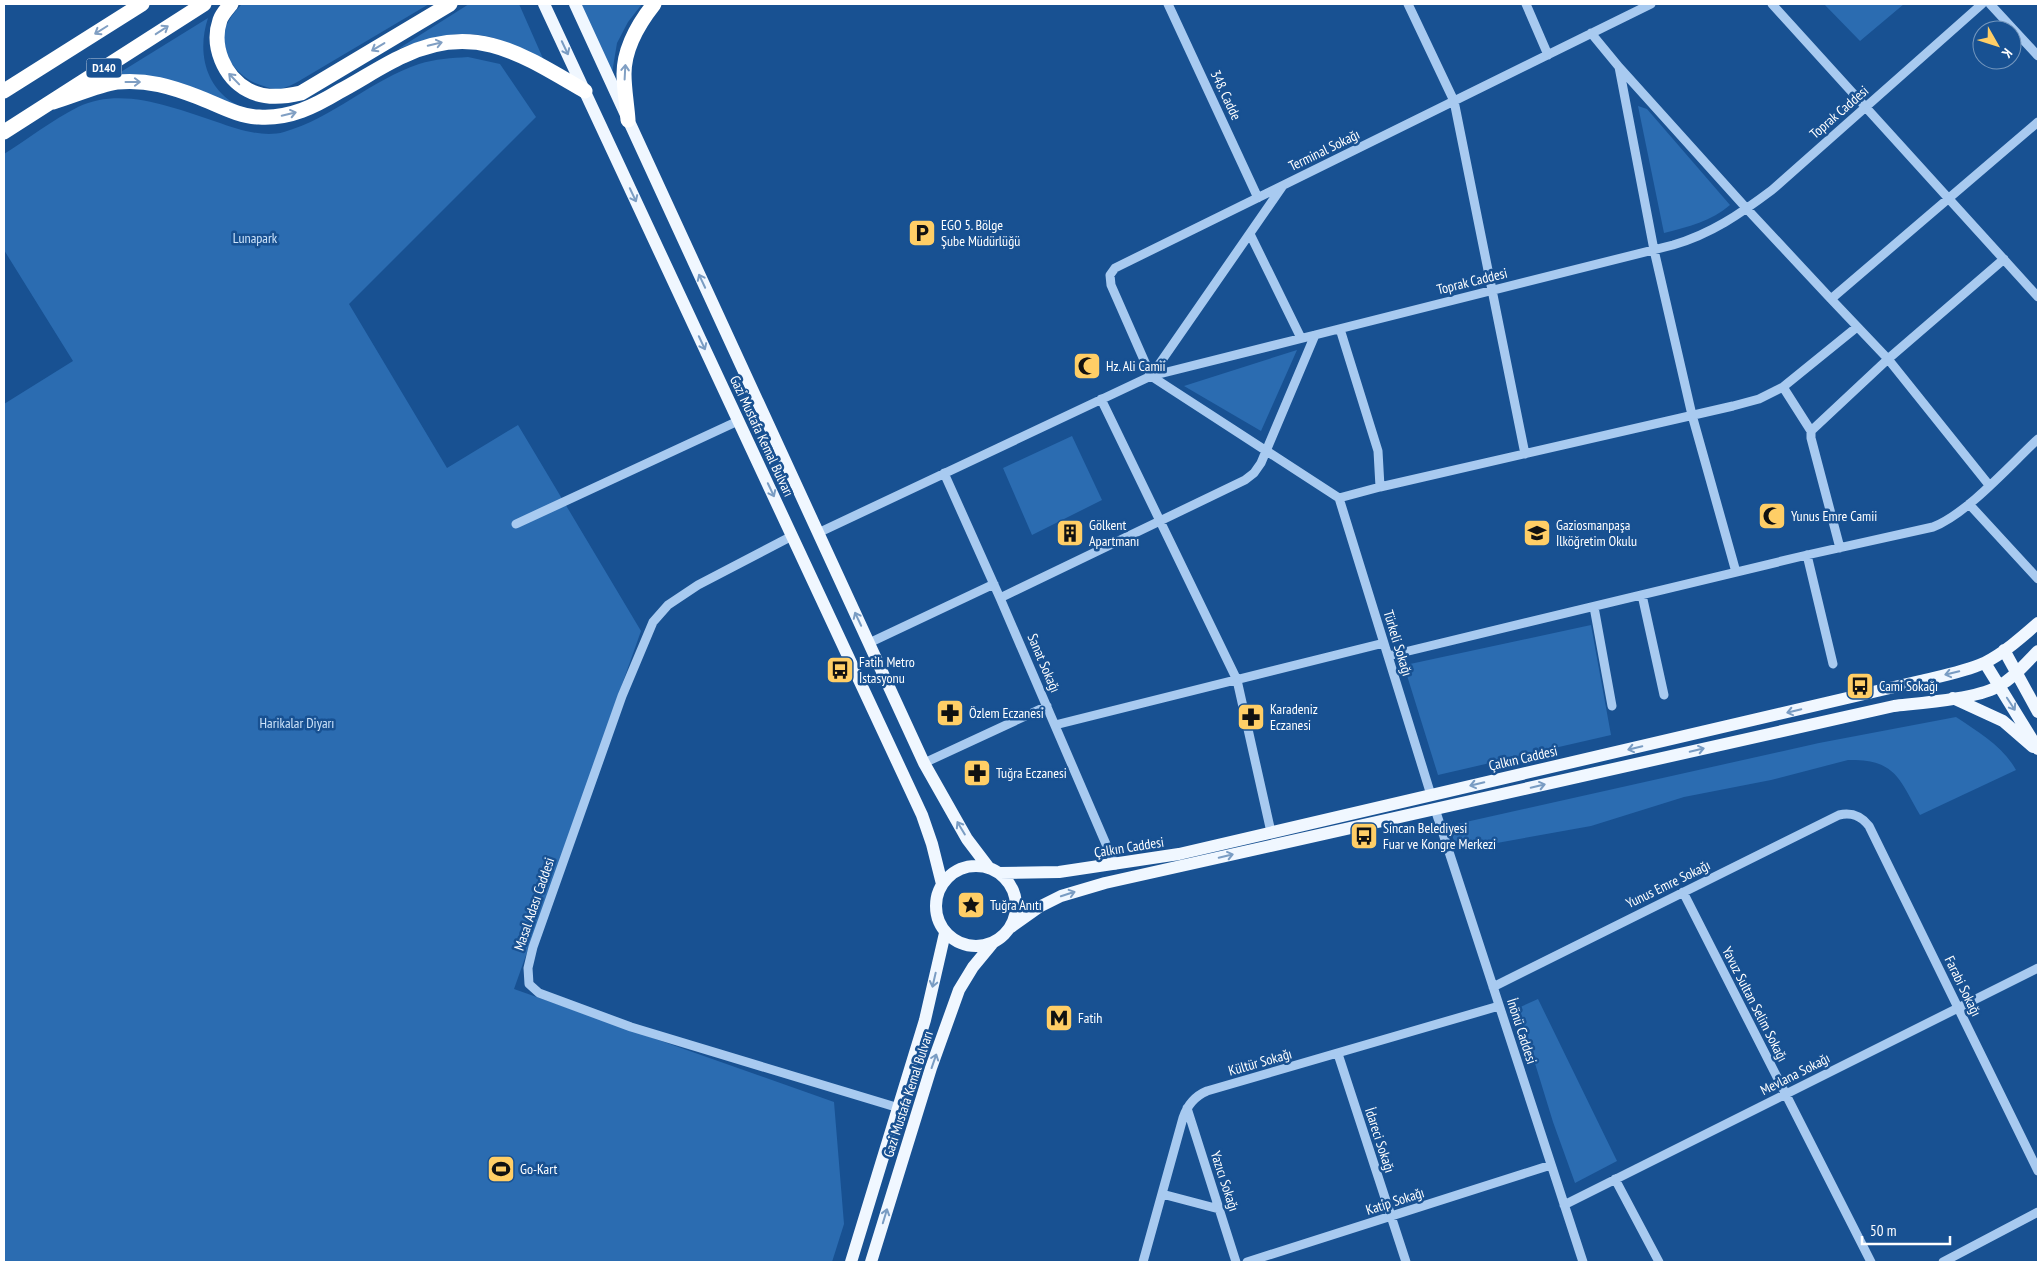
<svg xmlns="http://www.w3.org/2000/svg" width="2042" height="1266" font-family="'PT Sans Narrow',sans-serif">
	<rect width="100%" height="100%" fill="#185192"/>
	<path fill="#2b6cb1" d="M242,4H429L299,81C294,84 287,87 281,89C273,90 263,86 255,83C236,74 219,53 225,30C227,21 235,11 242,4Z
		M469,4H519L545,63C531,55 516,46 500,40C466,27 430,37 398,49Z
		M580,4H642L628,22L617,43L612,73Z
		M1824,4H1904L1860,41Z
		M208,18C198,48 203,83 232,102C238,106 246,108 253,111L111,78Z
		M468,57L500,64L536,117L349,304L447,468L518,425L641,631L514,989L834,1102L844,1224L832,1262H4V404L73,361L4,250V154C28,139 52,120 78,107C123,86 173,108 217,122C237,129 263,138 284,132C333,118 371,80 419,64C435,59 452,58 468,57Z
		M1638,106L1647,109L1730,205C1712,221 1688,227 1664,233Z
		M1297,350L1261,431L1184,386Z
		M1072,436L1102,500L1032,535L1003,468Z
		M1591,625L1611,735L1438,775L1405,669L1410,664Z
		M1956,717C1978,732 2003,746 2016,770L1920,815C1899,779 1896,759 1848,760L1771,780L1684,797L1591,826L1458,850L1448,826L1819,743Z
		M1538,999L1617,1161L1575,1183L1553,1122L1518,1008Z"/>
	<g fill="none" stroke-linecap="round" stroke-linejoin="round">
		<path stroke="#a8caf0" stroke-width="9" d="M1168,4L1258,198
			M1408,4L1454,101L1525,454
			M1526,4L1548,55
			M1772,4L2038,297
			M1990,4L2038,56
			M1591,33L1619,67L1654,250L1692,415L1736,572
			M1619,67L1747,209L1831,299
			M1250,234L1301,338
			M1340,329L1378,451L1380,487
			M1151,376L1339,498L1380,487L1733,406L1759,399L1783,387L1857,327
			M1151,376L1111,285L1110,275L1115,268L1651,4
			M1151,376L1282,187
			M1783,387L1811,431
			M1101,399L1237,680L1271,832
			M944,473L1000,598L1115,865
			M1989,485L1888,359L1831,299L2038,122
			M1339,498L1431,795
			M1969,504L2038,579
			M516,524L738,421
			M818,533L1151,376L1315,335
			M792,536L698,585L668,605L653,622L622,696L533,947L528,968L529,984L539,993L631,1027L899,1108
			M1840,548L1811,438V431L1888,359L2004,259
			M1807,555L1833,664
			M1642,595L1664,695
			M1000,598L1245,480L1254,473L1261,463L1315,335L1673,245C1711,234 1740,214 1772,190L1982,4
			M1594,607L1612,706
			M869,643L994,584
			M1388,656L1807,555L1933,527C1967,514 2011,464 2038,439
			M1055,725L1384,643
			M924,763L1047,706
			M1435,809L1583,1262
			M1683,892L1871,1262
			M1493,987L1839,815C1852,812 1861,816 1869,826L2038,1171
			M1338,1054L1406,1262
			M1187,1108L1236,1262
			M1615,1179L1659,1262
			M1162,1194L1219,1209
			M1564,1205L2038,968
			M1143,1262L1183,1118C1187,1106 1195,1096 1207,1091L1499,1006
			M1247,1262L1551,1165
			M1943,1262L2038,1212"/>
		<path stroke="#f0f7ff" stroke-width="12" d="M544,4L922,815L932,844L942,884
			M575,4L924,763L967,839L989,868
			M2004,650L2038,712
			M1985,663L2038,749
			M1953,698L2003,721L2033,747
			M936 906a40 40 0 1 1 80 0a40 40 0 1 1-80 0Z
			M999,873L1059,872L1179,854L1920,681C1941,676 1964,672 1984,663C2004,653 2022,637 2038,623
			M1011,927L1039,907L1061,896L1105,883L1894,706C1920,703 1975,699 1997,687C2014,678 2025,664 2038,651
			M851,1262L925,1020L945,933
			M871,1262L931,1068L959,990L973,967L992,944"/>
		<path stroke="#fff" stroke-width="15" d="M231,4C227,9 222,14 220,20C211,46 224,77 248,90C264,99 284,97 301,93L450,4
			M4,91L142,4
			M53,102C70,97 101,84 117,82C147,79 172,87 198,97C217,104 239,117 259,117C290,119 315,106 340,91C361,80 381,66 403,56C475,21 523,55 585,91
			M628,120C627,105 624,89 624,74C624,49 639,23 654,4
			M4,132L204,4"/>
	</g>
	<defs><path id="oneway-shaft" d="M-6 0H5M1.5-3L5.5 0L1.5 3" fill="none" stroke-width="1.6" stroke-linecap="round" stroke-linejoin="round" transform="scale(1.25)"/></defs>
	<g stroke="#809fc3">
		<use href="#oneway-shaft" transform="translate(101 30) rotate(148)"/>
		<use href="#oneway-shaft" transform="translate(162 30) rotate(-33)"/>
		<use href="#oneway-shaft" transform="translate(435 44) rotate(-14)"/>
		<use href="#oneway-shaft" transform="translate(378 47) rotate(149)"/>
		<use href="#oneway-shaft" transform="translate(625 72) rotate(-87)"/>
		<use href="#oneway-shaft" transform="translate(234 79) rotate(-134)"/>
		<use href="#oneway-shaft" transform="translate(133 82)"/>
		<use href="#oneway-shaft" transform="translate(289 114) rotate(-13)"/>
	</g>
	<g stroke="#799cc3">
		<use href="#oneway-shaft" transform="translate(565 48) rotate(65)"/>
		<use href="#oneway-shaft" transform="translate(633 195) rotate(65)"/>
		<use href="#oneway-shaft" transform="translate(702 281) rotate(-115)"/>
		<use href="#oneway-shaft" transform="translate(702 343) rotate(65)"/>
		<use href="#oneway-shaft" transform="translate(771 490) rotate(65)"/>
		<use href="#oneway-shaft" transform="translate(858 619) rotate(-115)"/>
		<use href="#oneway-shaft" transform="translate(1952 673) rotate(166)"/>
		<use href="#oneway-shaft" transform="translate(2011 704) rotate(57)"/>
		<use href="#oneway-shaft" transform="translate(1794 711) rotate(167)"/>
		<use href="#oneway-shaft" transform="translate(1635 748) rotate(167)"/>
		<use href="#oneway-shaft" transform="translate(1697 750) rotate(-13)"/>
		<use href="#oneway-shaft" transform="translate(1477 784) rotate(167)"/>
		<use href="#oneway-shaft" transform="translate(1538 786) rotate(-13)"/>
		<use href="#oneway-shaft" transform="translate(961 828) rotate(-121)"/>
		<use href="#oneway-shaft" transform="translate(1226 856) rotate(-13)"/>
		<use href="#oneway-shaft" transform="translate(1068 894) rotate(-18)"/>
		<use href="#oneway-shaft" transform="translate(934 980) rotate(103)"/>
		<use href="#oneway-shaft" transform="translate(934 1061) rotate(-71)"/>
		<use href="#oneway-shaft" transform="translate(885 1216) rotate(-73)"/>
	</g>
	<defs>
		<g id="parking-square" transform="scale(1.4375)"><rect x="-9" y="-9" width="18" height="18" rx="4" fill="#ffce66" stroke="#185192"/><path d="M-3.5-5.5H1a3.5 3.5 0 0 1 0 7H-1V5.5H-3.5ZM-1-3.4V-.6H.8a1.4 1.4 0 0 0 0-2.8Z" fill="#111"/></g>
		<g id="mosque-square" transform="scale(1.4375)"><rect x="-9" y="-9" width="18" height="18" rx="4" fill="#ffce66" stroke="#185192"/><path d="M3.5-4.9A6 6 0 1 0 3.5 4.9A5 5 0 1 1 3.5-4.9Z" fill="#111"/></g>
		<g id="building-square" transform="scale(1.4375)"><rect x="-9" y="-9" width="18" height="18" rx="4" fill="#ffce66" stroke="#185192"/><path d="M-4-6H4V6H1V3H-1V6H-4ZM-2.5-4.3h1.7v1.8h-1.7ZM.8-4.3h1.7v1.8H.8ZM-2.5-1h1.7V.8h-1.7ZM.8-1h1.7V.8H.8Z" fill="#111"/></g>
		<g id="school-square" transform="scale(1.4375)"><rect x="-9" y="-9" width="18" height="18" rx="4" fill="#ffce66" stroke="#185192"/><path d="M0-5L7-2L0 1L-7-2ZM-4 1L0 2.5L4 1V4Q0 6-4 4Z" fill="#111"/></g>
		<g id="bus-square" transform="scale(1.4375)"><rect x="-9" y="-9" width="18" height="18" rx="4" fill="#ffce66" stroke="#185192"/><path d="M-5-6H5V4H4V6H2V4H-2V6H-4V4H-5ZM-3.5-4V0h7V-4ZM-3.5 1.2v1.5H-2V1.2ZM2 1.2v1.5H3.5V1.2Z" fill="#111"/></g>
		<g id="pharmacy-square" transform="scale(1.4375)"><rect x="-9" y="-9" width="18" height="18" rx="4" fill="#ffce66" stroke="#185192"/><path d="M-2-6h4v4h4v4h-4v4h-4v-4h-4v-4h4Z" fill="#111"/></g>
		<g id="sight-square" transform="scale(1.4375)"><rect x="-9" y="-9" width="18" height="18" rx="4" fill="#ffce66" stroke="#185192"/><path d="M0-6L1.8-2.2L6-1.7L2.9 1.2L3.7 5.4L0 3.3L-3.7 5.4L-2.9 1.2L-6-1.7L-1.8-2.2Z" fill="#111"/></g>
		<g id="metro-square" transform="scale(1.4375)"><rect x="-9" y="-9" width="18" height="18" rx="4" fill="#ffce66" stroke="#185192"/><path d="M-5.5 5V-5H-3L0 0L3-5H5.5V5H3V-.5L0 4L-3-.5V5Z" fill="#111"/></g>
		<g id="stadium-square" transform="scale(1.4375)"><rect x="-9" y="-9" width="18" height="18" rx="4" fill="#ffce66" stroke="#185192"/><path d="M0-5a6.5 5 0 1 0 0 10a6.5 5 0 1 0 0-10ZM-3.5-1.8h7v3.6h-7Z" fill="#111"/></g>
	</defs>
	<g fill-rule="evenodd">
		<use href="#parking-square" x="922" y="233"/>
		<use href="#mosque-square" x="1087" y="366"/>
		<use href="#mosque-square" x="1772" y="516"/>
		<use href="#building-square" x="1070" y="533"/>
		<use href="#school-square" x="1537" y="533"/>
		<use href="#bus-square" x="840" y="670"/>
		<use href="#bus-square" x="1860" y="686"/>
		<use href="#pharmacy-square" x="950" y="713"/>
		<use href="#pharmacy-square" x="1251" y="717"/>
		<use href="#pharmacy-square" x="977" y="773"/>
		<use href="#bus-square" x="1364" y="836"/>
		<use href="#sight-square" x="971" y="905"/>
		<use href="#metro-square" x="1059" y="1018"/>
		<use href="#stadium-square" x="501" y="1169"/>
	</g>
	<g text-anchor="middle" stroke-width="5" stroke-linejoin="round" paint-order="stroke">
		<rect fill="#185192" stroke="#bacbde" stroke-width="1" x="86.5" y="58.5" width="35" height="19" rx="4"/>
		<g font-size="12" font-weight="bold" fill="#fff">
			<text x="104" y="72">D140</text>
		</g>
		<g font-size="14" fill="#fff" stroke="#185192">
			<text transform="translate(1226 95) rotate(65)" y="5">348. Cadde</text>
			<text transform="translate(1839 112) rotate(-41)" y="5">Toprak Caddesi</text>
			<text transform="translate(1324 150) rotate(-26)" y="5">Terminal Sokağı</text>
			<text transform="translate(1472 281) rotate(-14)" y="5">Toprak Caddesi</text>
			<text transform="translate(762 436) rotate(65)" y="5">Gazi Mustafa Kemal Bulvarı</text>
			<text transform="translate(1398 643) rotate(73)" y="5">Türkeli Sokağı</text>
			<text transform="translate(1044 663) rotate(67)" y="5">Sanat Sokağı</text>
			<text transform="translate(1523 758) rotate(-13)" y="5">Çalkın Caddesi</text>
			<text transform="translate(1129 847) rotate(-9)" y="5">Çalkın Caddesi</text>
			<text transform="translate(1668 884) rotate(-26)" y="5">Yunus Emre Sokağı</text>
			<text transform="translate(534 904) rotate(-71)" y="5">Masal Adası Caddesi</text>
			<text transform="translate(1963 986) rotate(64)" y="5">Farabi Sokağı</text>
			<text transform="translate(1755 1004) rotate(63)" y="5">Yavuz Sultan Selim Sokağı</text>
			<text transform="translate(1522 1031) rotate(72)" y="5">İnönü Caddesi</text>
			<text transform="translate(1260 1062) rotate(-16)" y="5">Kültür Sokağı</text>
			<text transform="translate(1795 1074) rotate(-27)" y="5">Mevlana Sokağı</text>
			<text transform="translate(908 1094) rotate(-72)" y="5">Gazi Mustafa Kemal Bulvarı</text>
			<text transform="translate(1380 1140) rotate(72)" y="5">İdareci Sokağı</text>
			<text transform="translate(1225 1181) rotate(72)" y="5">Yazıcı Sokağı</text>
			<text transform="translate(1395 1201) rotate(-18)" y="5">Katip Sokağı</text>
		</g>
		<g font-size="14" fill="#fff" stroke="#185192" text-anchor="start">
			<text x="941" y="230">EGO 5. Bölge<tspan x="941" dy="16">Şube Müdürlüğü</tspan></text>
			<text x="1106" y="371">Hz. Ali Camii</text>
			<text x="1791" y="521">Yunus Emre Camii</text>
			<text x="1089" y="530">Gölkent<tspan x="1089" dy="16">Apartmanı</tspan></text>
			<text x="1556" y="530">Gaziosmanpaşa<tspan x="1556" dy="16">İlköğretim Okulu</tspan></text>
			<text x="859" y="667">Fatih Metro<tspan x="859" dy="16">İstasyonu</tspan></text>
			<text x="1879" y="691">Cami Sokağı</text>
			<text x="1270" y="714">Karadeniz<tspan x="1270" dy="16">Eczanesi</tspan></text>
			<text x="969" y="718">Özlem Eczanesi</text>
			<text x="996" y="778">Tuğra Eczanesi</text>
			<text x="1383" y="833">Sincan Belediyesi<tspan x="1383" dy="16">Fuar ve Kongre Merkezi</tspan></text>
			<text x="990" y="910">Tuğra Anıtı</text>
			<text x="1078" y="1023">Fatih</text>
			<text x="520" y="1174">Go-Kart</text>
		</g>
		<g font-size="14" fill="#cee4fb" stroke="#185192">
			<text x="255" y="243">Lunapark</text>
			<text x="297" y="728">Harikalar Diyarı</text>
		</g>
	</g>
	<rect width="2042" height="1266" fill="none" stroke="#ffffff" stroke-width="10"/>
	<g transform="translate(1997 45) rotate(129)"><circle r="24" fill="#185192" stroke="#7497be"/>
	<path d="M0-4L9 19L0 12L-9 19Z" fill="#ffce66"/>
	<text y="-8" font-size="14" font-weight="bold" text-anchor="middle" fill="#ffffff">K</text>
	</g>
	<path d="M1862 1236v8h88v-8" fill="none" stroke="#ffffff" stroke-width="2.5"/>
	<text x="1870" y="1236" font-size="15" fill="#ffffff" stroke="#185192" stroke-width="4" paint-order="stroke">50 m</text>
</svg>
